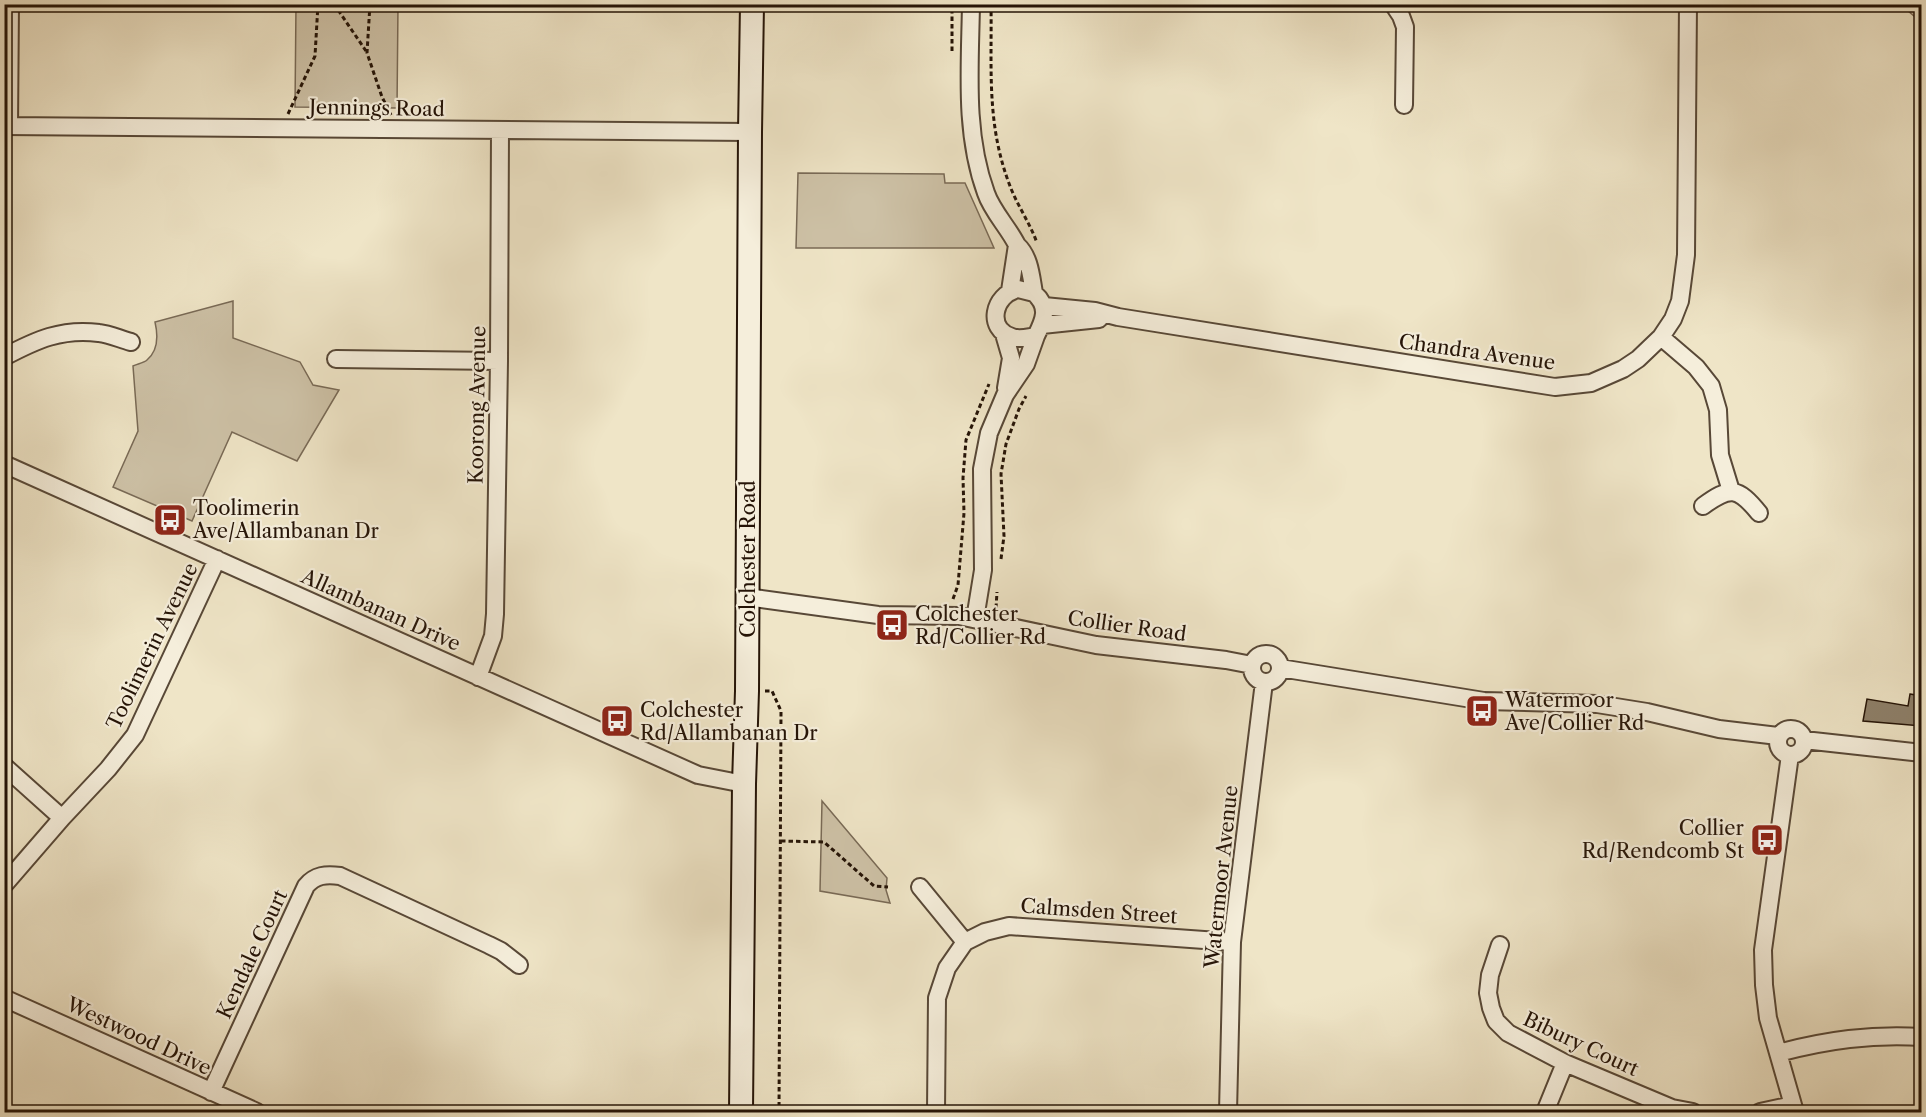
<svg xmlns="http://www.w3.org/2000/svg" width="1926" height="1117" font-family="'Libre Caslon Text',serif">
	<rect width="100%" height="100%" fill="#efe5c7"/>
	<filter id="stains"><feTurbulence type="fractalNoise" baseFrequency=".00333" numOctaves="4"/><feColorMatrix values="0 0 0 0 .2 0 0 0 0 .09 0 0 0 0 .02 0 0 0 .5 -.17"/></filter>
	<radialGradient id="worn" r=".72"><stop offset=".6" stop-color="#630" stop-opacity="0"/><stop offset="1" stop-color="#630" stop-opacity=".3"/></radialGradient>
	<path fill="#cdc1a6" stroke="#796a56" stroke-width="1.5" d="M296,5H398L397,108L295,107Z
		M1901,5H1921V22Z
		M798,173L944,174L945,183H965L994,248H796Z
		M233,301V338L300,362L313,385L339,390L297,461L232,432L192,521L113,487L138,431L133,366C137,364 144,363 147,360C159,350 158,335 155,322Z
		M822,801L887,878L886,890L890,903L820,891Z"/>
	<path fill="#8e816b" stroke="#251407" stroke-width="1.5" d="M1910,694L1922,696V726L1863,721L1867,699L1908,706Z"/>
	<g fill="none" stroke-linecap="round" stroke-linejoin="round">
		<g stroke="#584837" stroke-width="20">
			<path id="street" d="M971,4C970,68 964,133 986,193C992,211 1008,227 1017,245C1030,257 1031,276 1034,293
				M1393,4L1401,16L1405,27L1404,105
				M4,126L750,132
				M9,126L10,4
				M1018,289L1034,293C1050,307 1044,320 1036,336C1028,337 1020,340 1012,337C986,329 993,295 1018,289Z
				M1010,291L1017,245
				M1044,306L1095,311L1118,317L1555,387L1591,383L1623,369L1638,359L1661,337L1673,319L1680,301L1686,255L1688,4
				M1042,325L1099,319
				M1004,334L1011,358L1006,388
				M1661,337L1696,367L1711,386L1718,410L1720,455L1731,491
				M4,357C36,340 62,328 99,333C109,334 120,339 131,342
				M336,359L499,361
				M4,464L698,775L744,784
				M1703,506C1730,486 1738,487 1759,513
				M747,597L878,615L959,616L1096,645L1226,660L1252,665
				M975,619L983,570L982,469L989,433L1005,395L1026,364L1036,336
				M1252 668a14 14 0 1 1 28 0a14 14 0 1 1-28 0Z
				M1280,668L1484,701L1597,704L1647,712L1719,729L1778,736
				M478,677L493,636L495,614L499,361L500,130
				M1778 742a13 13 0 1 1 26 0a13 13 0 1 1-26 0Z
				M1804,740L1922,753
				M1790,755L1763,950L1764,985L1768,1018L1795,1112
				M4,766L62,818
				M4,885L62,818L108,769L135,735L217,559
				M920,887L965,942
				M1500,945L1490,975L1488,993L1491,1008L1496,1021L1508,1033L1565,1063L1672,1108L1693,1112
				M4,998L257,1112
				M1778,1053C1827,1040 1871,1034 1922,1037
				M211,1092L306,886C315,875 326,874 340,876L489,945L501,951L519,965
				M936,1112L937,998L947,968L965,942L985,932L1009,926L1232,942
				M1228,1112L1232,942L1264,682
				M1545,1112L1565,1063
				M1760,1112L1793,1105"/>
		</g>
		<g stroke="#251407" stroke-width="26">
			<path id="secondary" d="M741,1112L744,784L747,691L750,132L752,4"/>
		</g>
		<path stroke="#251407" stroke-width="3" stroke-dasharray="4.5 3" stroke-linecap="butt" d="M334,4L366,51
			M370,4L367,53L382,97L391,115
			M991,4C992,68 986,124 1010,186C1017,205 1030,223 1037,243
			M952,51V4
			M288,114L315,56L318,4
			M1001,559L1004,536L1001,474L1006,444L1019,409L1026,396
			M953,599L958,585L964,513L963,478L966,440L989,384
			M996,608L997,592
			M765,691H772L781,711L779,1112
			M781,841L824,842L874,886L888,887"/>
		<use href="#street" stroke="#f5eedb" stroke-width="16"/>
		<use href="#secondary" stroke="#f5eedb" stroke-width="22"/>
	</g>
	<defs>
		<g id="bus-square" transform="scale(1.725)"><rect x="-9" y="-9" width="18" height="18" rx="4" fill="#8f2418" stroke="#f5eedb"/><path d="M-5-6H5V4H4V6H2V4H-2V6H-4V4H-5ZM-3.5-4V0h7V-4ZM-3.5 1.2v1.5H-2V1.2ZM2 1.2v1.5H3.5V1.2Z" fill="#fff"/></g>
	</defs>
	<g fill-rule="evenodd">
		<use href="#bus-square" x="170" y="520"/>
		<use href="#bus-square" x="892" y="625"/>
		<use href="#bus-square" x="1482" y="711"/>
		<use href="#bus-square" x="617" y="721"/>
		<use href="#bus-square" x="1767" y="840"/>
	</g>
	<g text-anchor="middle" stroke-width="4.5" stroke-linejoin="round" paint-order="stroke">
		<g font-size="20" fill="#251407" stroke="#f5eedb">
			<text transform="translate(377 108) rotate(1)" y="7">Jennings Road</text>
			<text transform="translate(1477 352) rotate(8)" y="7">Chandra Avenue</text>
			<text transform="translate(477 405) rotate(-89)" y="7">Koorong Avenue</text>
			<text transform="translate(748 559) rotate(-90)" y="7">Colchester Road</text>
			<text transform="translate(381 610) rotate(24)" y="7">Allambanan Drive</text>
			<text transform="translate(1127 626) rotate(8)" y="7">Collier Road</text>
			<text transform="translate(152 646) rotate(-64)" y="7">Toolimerin Avenue</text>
			<text transform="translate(1221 877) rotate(-84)" y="7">Watermoor Avenue</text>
			<text transform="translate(1099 911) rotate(4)" y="7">Calmsden Street</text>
			<text transform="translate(252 954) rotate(-65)" y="7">Kendale Court</text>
			<text transform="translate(139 1036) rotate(25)" y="7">Westwood Drive</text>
			<text transform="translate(1581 1044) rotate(25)" y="7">Bibury Court</text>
		</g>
		<g font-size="20" fill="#251407" stroke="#f5eedb" text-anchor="start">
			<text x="193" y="515">Toolimerin<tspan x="193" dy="23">Ave/Allambanan Dr</tspan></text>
			<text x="915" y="621">Colchester<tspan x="915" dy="23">Rd/Collier Rd</tspan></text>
			<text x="1505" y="707">Watermoor<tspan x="1505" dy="23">Ave/Collier Rd</tspan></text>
			<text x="640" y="717">Colchester<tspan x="640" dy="23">Rd/Allambanan Dr</tspan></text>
			<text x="1744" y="835" text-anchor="end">Collier<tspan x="1744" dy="23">Rd/Rendcomb St</tspan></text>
		</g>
	</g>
	<rect width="1926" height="1117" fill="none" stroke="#efe5c7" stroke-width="24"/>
	<rect x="6" y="6" width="1914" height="1105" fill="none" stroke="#251407" stroke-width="3"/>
	<rect x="12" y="12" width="1902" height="1093" fill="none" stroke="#251407" stroke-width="1.5"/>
	<rect width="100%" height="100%" filter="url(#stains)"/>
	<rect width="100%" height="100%" fill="url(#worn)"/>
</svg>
